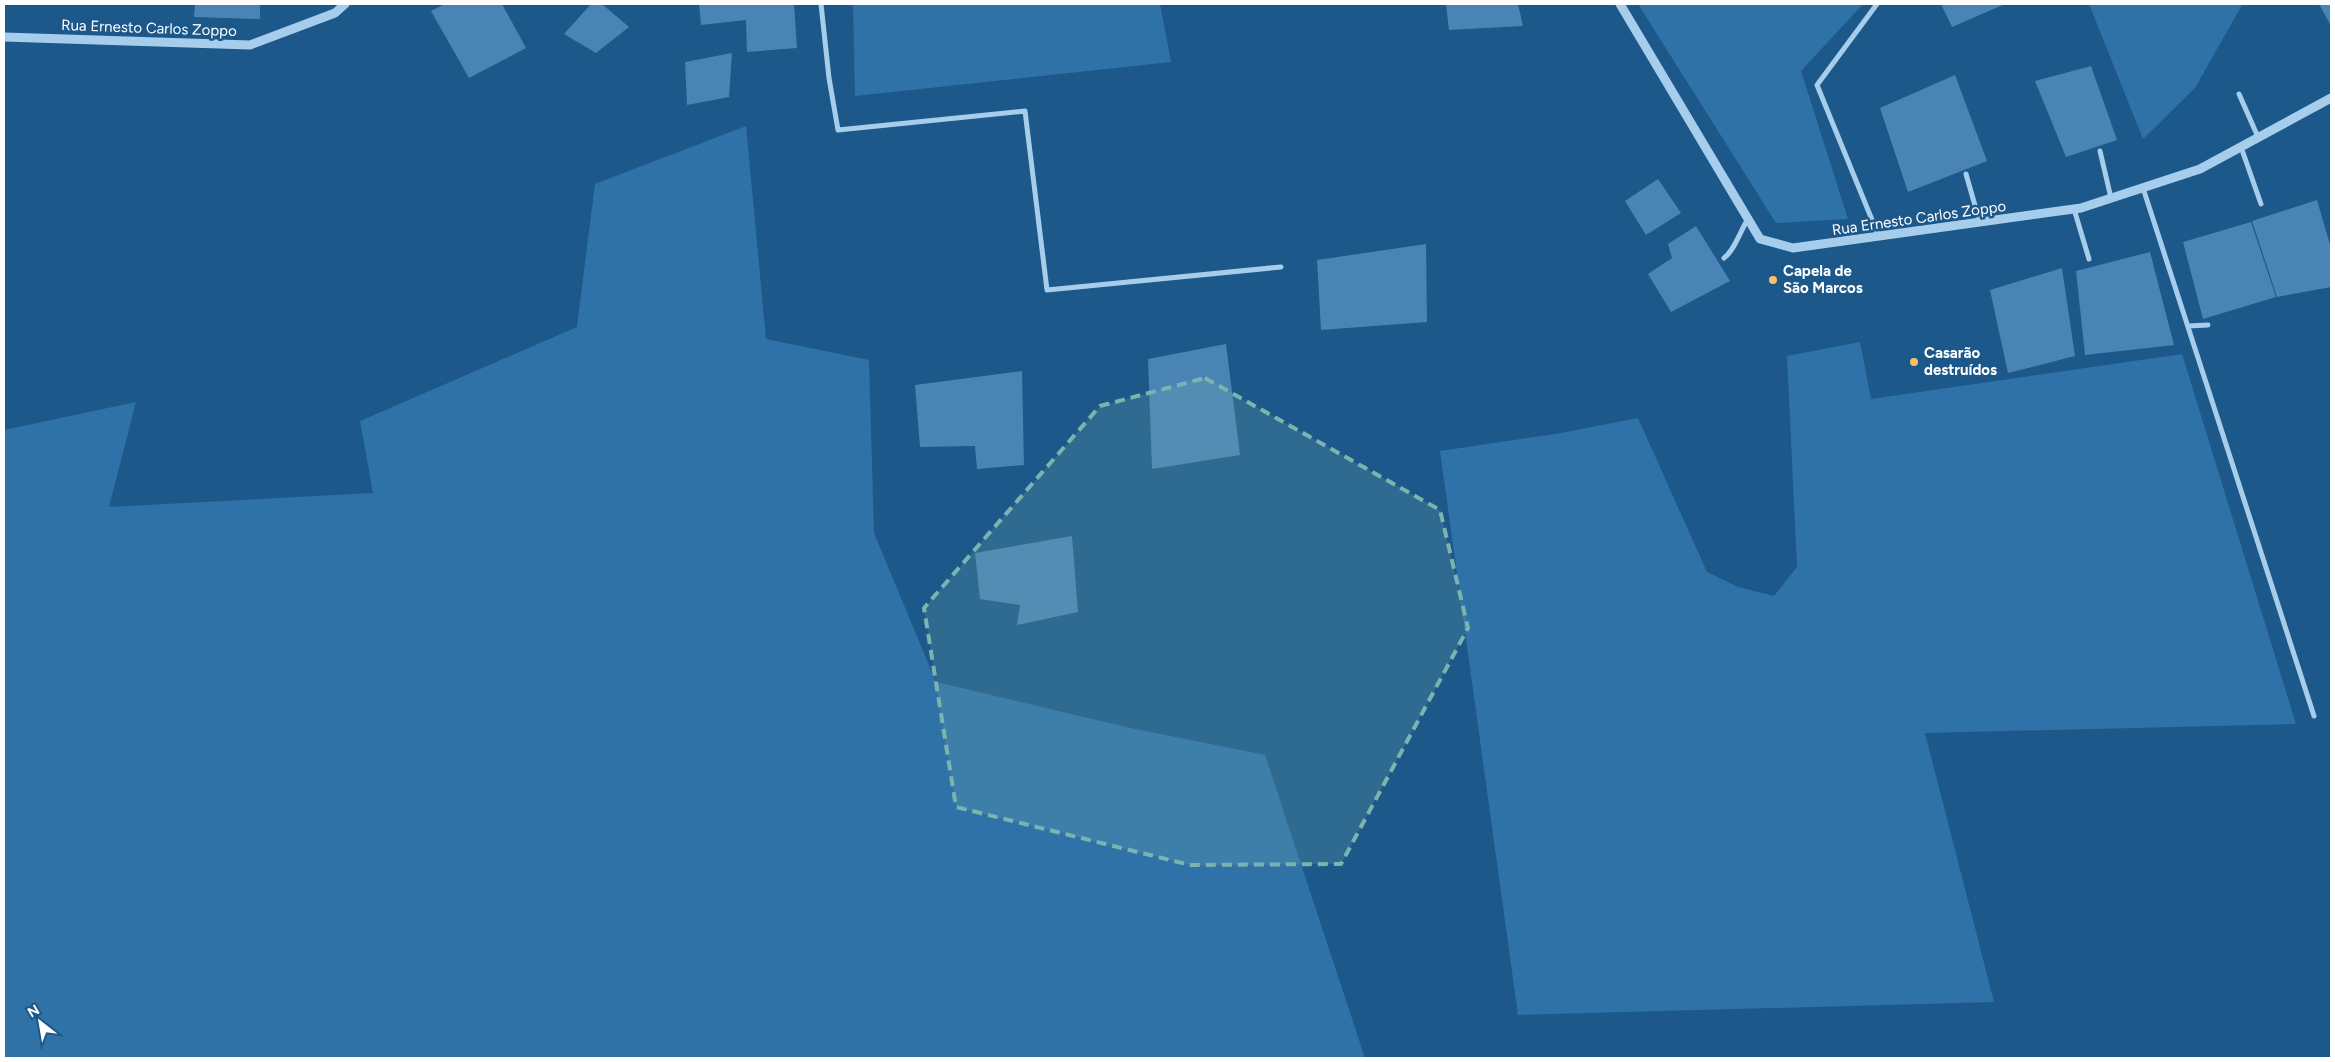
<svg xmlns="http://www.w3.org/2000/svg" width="2335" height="1062" font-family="Figtree,sans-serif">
	<rect width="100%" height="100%" fill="#1c588a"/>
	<path fill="#2f72a8" d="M853,4H1160L1171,62L855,96Z
		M1638,4H1863L1801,71L1848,219L1776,223Z
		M2089,4H2241L2242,5L2195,88L2143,139Z
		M746,126L766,339L869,360L874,533L936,682L1135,729L1265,755L1365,1058H4V430L136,402L109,507L373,493L360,421L577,327L595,184Z
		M1860,342L1871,399L2182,354L2296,724L1925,733L1994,1002L1518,1015L1440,451L1561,433L1638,418L1707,572L1738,587L1774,596L1797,567L1787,356Z"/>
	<path fill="#4984b4" d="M195,4H260V19L194,17Z
		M445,4H502L526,48L469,78L431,11Z
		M591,4H602L629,27L596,53L564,34Z
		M699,4H794L797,48L747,52L746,20L701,25Z
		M1446,4H1518L1523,26L1449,30Z
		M1941,4H2005L1952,27Z
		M2319,4H2331V26Z
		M732,53L729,97L687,105L685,62Z
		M2091,66L2117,140L2066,157L2035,81Z
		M1955,75L1987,161L1908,192L1880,108Z
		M1658,179L1681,213L1646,235L1625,201Z
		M2317,200L2331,248V287L2277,297L2252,221Z
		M2251,222L2276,297L2203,319L2183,242Z
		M1696,226L1730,281L1671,312L1648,274L1672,258L1668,244Z
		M1426,244L1427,322L1321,330L1317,260Z
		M2150,252L2174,345L2085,355L2076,271Z
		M2062,268L2075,356L2008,373L1990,290Z
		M1226,344L1240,455L1152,469L1148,359Z
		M1022,371L1024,465L977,469L975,446L920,447L915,385Z
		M1072,536L1078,612L1017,625L1020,605L980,599L975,553Z"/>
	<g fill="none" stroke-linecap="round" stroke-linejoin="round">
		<path stroke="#a6ceec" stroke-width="5" d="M821,4L829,78L838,130L1025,111L1047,290L1281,267
			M1877,4L1817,85L1879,237
			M2239,94L2258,137
			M2241,147L2261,204
			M2100,151L2111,198
			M1966,174L1980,223
			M2143,188L2314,716
			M2074,209L2089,259
			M1724,258C1735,250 1740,231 1748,219
			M2188,326L2208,325"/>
		<path stroke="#a6ceec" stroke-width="9" d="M1620,4L1760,239L1793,248L2081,208L2200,169L2331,98
			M4,37L250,45L335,13L345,4"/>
	</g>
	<path fill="#7bb4af" fill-opacity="0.2" stroke="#7bb4af" stroke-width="4" stroke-dasharray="10 6" stroke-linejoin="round" d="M1205,378L1440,510L1468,628L1341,864L1190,865L956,807L924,608L1100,406Z"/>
	<g fill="#fdc063" stroke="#1c588a" stroke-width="2">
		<circle cx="1773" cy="280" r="5"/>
		<circle cx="1914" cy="362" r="5"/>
	</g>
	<g text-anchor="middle" stroke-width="5" stroke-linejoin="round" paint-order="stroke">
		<g font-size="15" fill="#fff" stroke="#1c588a">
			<text transform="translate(149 28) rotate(2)" y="5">Rua Ernesto Carlos Zoppo</text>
			<text transform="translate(1919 218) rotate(-8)" y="5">Rua Ernesto Carlos Zoppo</text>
		</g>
		<g font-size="15" font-weight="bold" fill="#fff" stroke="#1c588a" text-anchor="start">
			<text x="1783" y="276">Capela de<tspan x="1783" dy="17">São Marcos</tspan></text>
			<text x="1924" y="358">Casarão<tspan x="1924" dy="17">destruídos</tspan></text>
		</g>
	</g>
	<rect width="2335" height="1062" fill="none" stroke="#ffffff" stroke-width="10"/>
	<g transform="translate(40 1022) rotate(329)" stroke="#1c588a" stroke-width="4" paint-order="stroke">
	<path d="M0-4L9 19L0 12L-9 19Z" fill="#ffffff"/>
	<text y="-8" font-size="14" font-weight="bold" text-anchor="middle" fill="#ffffff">N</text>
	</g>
</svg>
